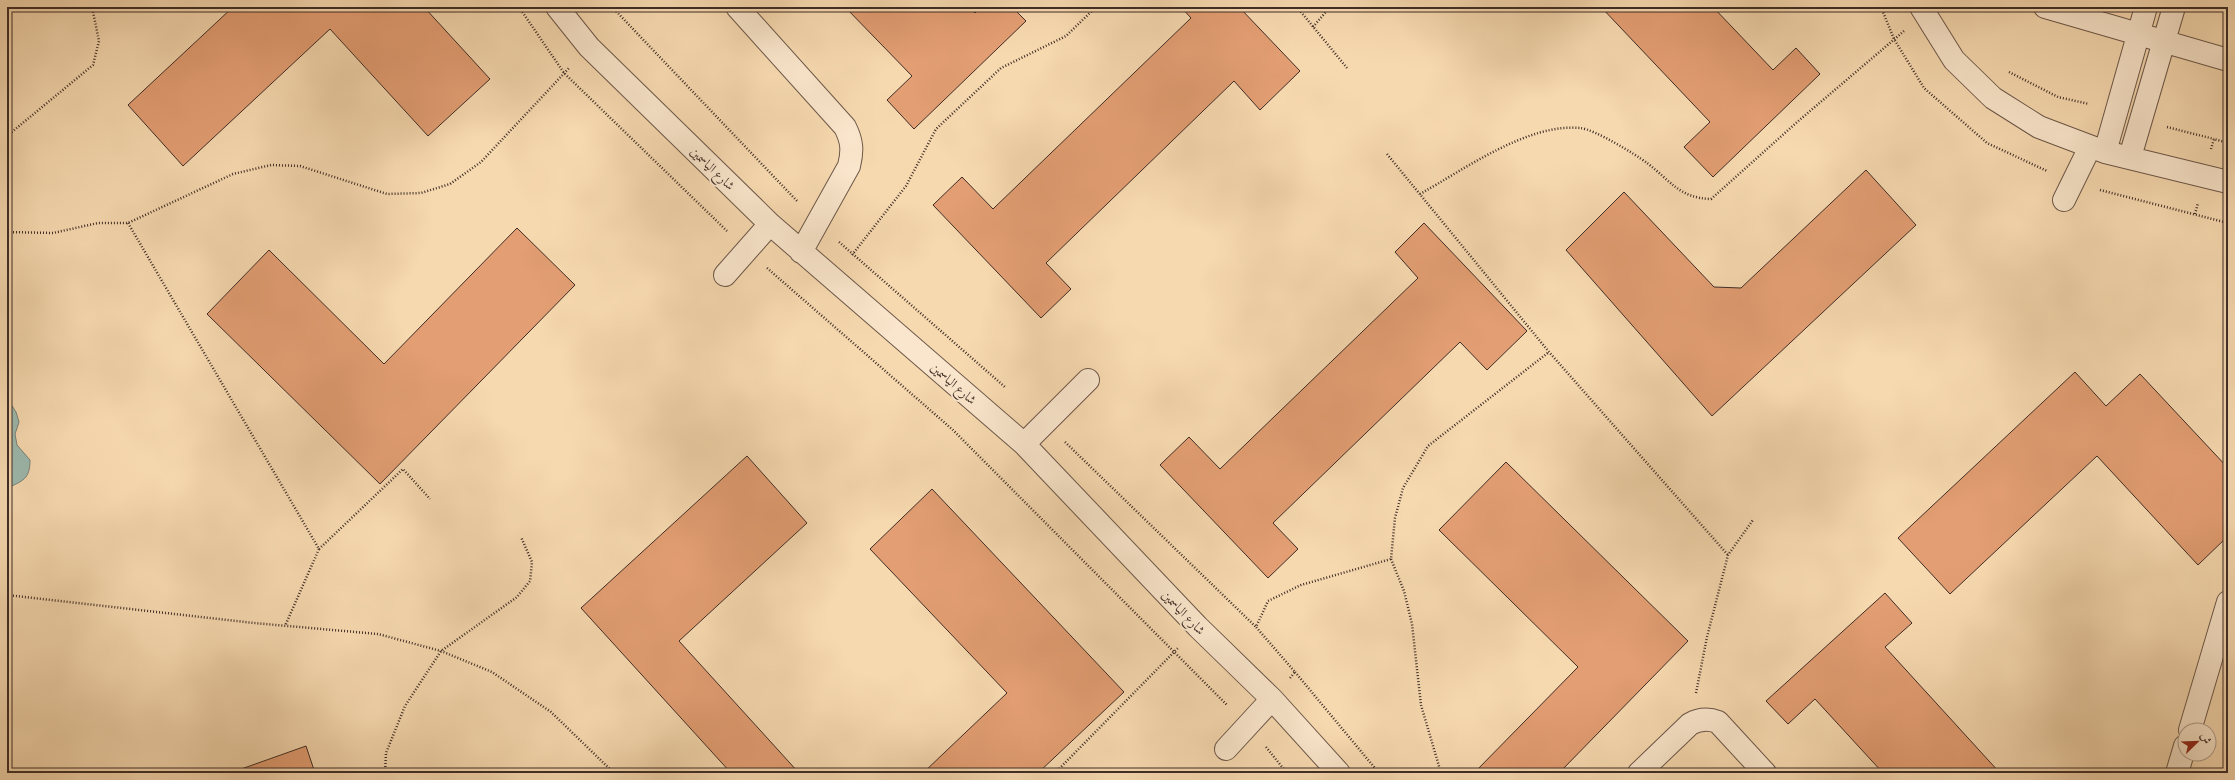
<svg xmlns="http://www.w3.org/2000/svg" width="2235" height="780" font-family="'IM FELL French Canon',Amiri,serif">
	<rect width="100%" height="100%" fill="#f7d9b0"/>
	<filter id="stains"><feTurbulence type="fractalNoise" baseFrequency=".005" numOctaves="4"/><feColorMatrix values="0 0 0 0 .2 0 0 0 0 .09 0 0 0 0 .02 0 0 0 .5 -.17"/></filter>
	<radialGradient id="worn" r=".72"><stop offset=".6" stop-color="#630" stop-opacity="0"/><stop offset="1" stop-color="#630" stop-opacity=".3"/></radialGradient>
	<path fill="#9dbaaf" stroke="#778279" d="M7,398L16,412L19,422L15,434L17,445L30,460C30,479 23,481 7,488Z"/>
	<path fill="#e39e73" stroke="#3e2d27" d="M233,7H424L490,79L428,136L330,29L183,166L128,105Z
		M845,7H969L975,13L981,7H1012L1026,21L914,129L887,100L912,76Z
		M1181,7H1239L1300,71L1260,110L1234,81L1046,263L1071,289L1041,318L933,205L962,177L993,209L1191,18Z
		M1601,7H1713L1773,70L1796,48L1820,74L1713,177L1684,147L1710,122Z
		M1866,170L1916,225L1712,416L1566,250L1624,192L1714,287L1741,288Z
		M1424,223L1527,331L1487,370L1460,342L1273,523L1298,549L1268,578L1160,465L1189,437L1220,469L1418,278L1395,252Z
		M517,228L575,285L380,484L207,314L269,250L384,364Z
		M2075,372L2106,406L2140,374L2228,468V536L2198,565L2097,456L1950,594L1898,538Z
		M747,456L807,523L679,641L799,773H731L581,608Z
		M1506,462L1688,641L1559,773H1474L1578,667L1439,530Z
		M932,489L1124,692L1038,773H923L1007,693L870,549Z
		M1885,593L1912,623L1885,647L2000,773H1883L1815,699L1788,724L1766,701Z
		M306,746L315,773H230Z"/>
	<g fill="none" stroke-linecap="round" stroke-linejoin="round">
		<g stroke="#6c5849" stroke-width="24">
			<path id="minor" d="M557,7L589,47L770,224L1024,444L1198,627L1272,699L1339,773
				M737,7L845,127C852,141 853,150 849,166L801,252
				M1921,7L1954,60L1993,98L2039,127L2105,152L2228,182
				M2045,7L2228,60
				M2105,152L2146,7
				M2130,157L2174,7
				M2064,200L2090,147
				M725,275L770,224
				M1024,444L1088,380
				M2190,730L2228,602
				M1226,749L1272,699
				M1639,773L1690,724C1699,719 1708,718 1718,722L1765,773
				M2177,773L2185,746"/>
		</g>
		<path stroke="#3e2d27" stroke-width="2.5" stroke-dasharray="1 2" stroke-linecap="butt" d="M519,7L564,73L727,231
			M612,7L798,202
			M1297,7L1347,68
			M1881,7L1894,39L1924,88L1987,143L2047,171
			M1313,27L1330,7
			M2009,72L2058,97L2089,104
			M2167,127L2214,139
			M7,136L93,65L99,41L92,7
			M2211,149L2214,139L2228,143
			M1387,154L1549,352L1728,555
			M2100,190L2228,223
			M1420,194C1465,169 1528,123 1580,128C1594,129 1635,154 1647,163C1671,181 1679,198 1711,199L1796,123L1904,31
			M2195,214L2198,203
			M128,223L319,549L285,626
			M7,232L53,233L98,223H128L233,174L271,165L300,166L387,194L421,193L450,184L481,162L570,67
			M839,242L1005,387
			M852,255L906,186L936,129L1001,68L1066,36L1096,7
			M767,268L953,430L1227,705
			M1065,442L1256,627
			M319,549L403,469L430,499
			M1391,559L1404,591L1412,624L1421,705L1441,773
			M7,595L254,623L378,634L441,651L492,672L551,712L614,773
			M1295,672L1379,773
			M1290,678L1295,672L1256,627L1268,601L1301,585L1391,559L1395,518L1403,488L1428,446L1549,352
			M1696,693L1707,637L1728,555L1753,520
			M1266,747L1287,773
			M385,773L386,753L405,706L441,651L517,597L530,581L532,562L521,537
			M1055,773L1179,647"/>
		<use href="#minor" stroke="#fae6cc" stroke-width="22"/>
	</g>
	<g text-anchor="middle" stroke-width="3.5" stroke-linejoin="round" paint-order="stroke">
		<g font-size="13" fill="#3e2d27" stroke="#fae6cc">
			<text transform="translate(713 168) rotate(44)" y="5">شارع الياسمين</text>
			<text transform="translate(954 383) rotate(41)" y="5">شارع الياسمين</text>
			<text transform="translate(1184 612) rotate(46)" y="5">شارع الياسمين</text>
		</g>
	</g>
	<rect width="2235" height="780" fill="none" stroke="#f7d9b0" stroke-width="24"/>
	<rect x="8" y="8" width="2219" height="764" fill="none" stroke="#3e2d27" stroke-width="2"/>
	<rect x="12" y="12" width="2211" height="756" fill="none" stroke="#3e2d27"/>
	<g transform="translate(2197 742) rotate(67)"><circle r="19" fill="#fae6cc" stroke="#af9c8a"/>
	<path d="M0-3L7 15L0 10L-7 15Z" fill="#8f2418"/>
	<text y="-6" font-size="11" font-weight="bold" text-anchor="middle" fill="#3e2d27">ش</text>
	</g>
	<rect width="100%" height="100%" filter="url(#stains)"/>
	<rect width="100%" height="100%" fill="url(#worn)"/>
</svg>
